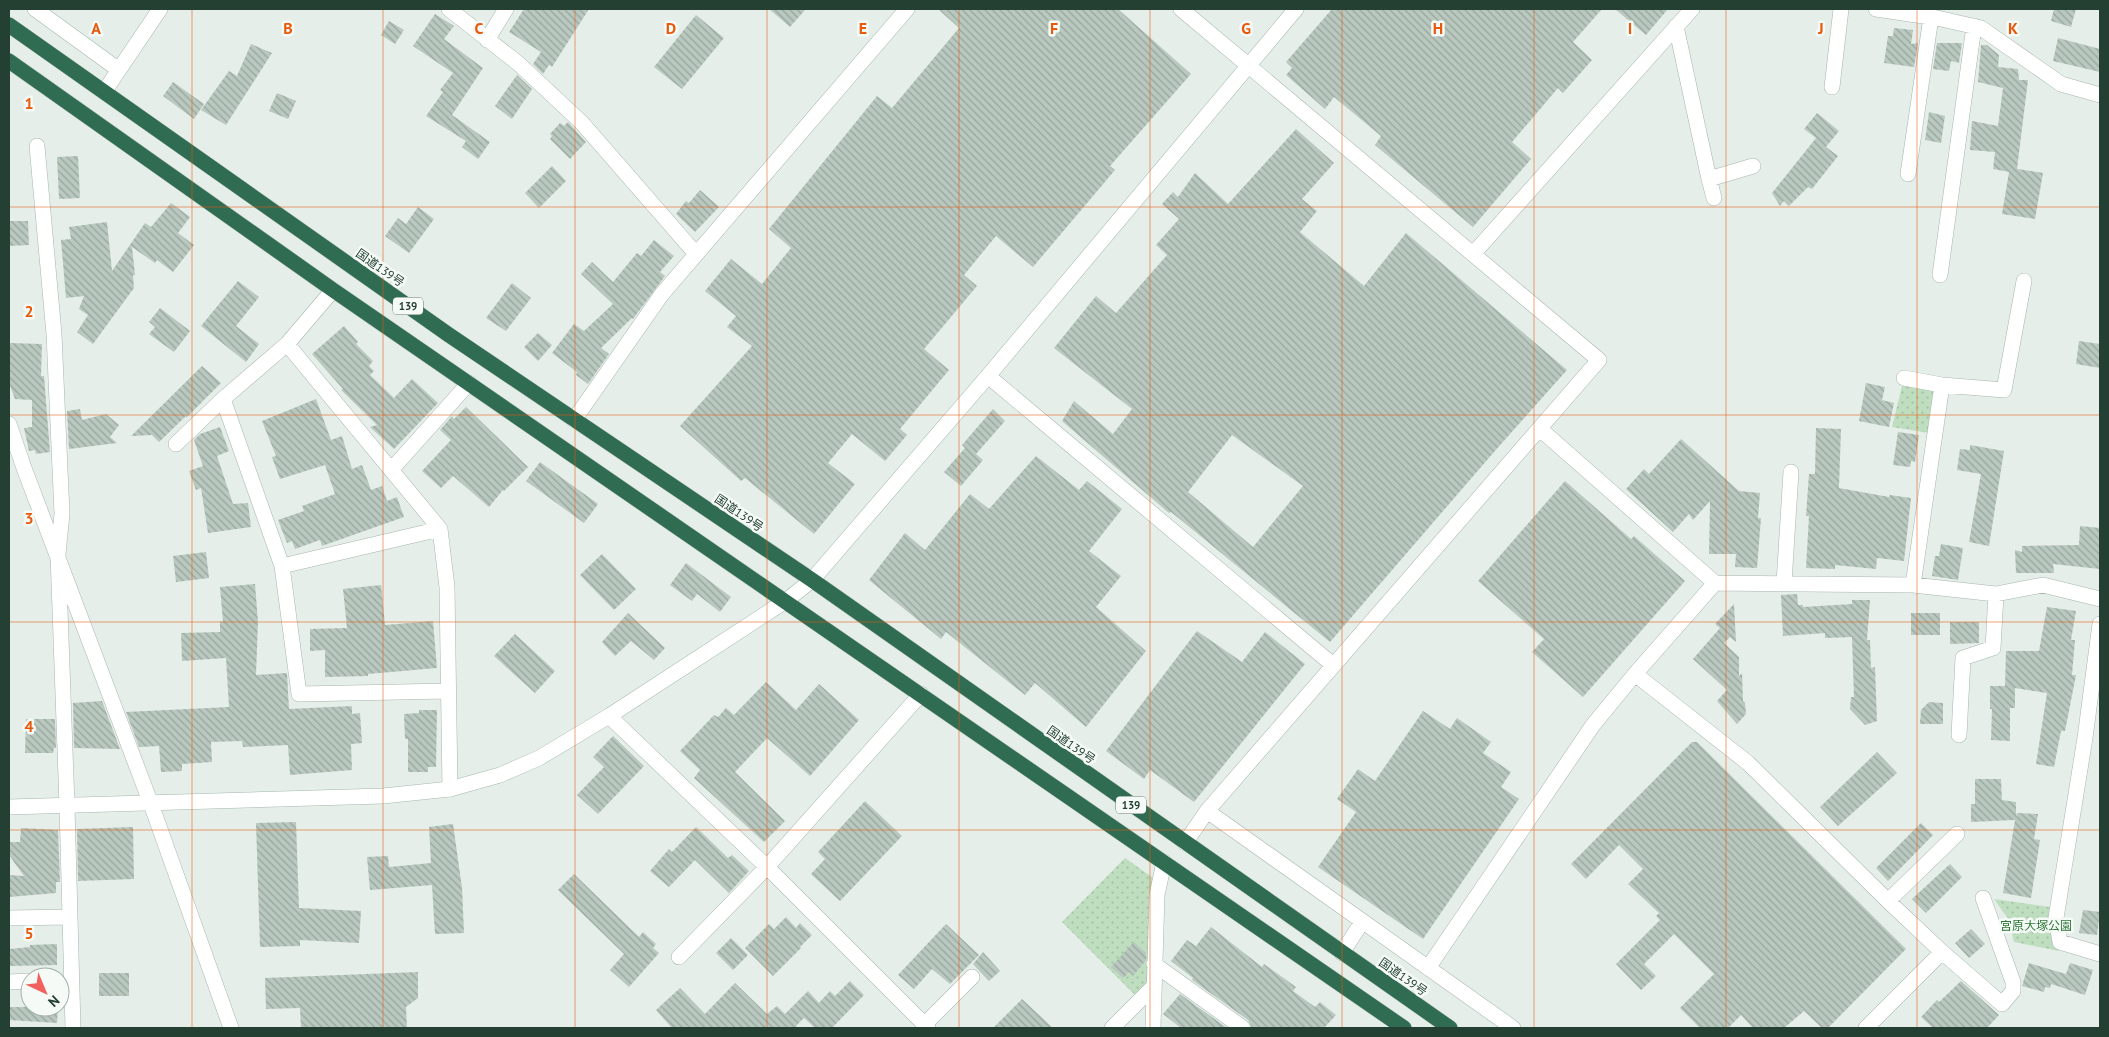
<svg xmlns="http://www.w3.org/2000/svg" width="2109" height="1037" font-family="'PT Sans','Noto Sans JP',sans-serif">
	<defs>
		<pattern id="green-dots" width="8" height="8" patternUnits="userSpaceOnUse" patternTransform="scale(1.25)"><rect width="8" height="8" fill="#bedebf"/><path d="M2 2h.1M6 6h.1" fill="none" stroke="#a3c0a5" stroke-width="1.8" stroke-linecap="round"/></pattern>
		<pattern id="building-back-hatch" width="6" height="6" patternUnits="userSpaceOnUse" patternTransform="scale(1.25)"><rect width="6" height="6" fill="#bac9c0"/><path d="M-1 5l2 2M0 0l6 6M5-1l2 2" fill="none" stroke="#97a59d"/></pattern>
	</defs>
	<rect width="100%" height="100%" fill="#e5eee8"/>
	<path fill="url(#green-dots)" d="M1904,378L1942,385L1935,434L1892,427Z
		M1125,858L1159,882L1153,987L1140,1000L1062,922Z
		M1994,899L2057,908L2059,951L2014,942L2009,920Z"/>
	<path fill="url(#building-back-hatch)" fill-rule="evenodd" d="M524,9H589L552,67L549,65L543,74L533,64L541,52L509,32Z
		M769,9H806L790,27Z
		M938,9H1118L1191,74L1110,166L1115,170L1033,267L996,236L964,275L977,286L924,349L949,370L900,429L907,435L885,461L852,434L828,463L855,484L814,534L745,478L741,481L680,426L752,346L727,327L736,316L705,291L731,259L762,284L791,248L769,229L877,96L892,108L959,28Z
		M1332,9H1602L1573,42L1592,60L1563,93L1558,88L1512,142L1531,159L1473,227L1375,145L1381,136L1334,97L1325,109L1286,75L1292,68L1286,62Z
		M1615,9H1668L1646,35Z
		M2054,9H2076L2071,27L2051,21Z
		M435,14L454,26L444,39L483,68L452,115L490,142L478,159L462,147L466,141L426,116L443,92L440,90L453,73L413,46Z
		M696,15L724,38L682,89L654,67Z
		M389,21L404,30L395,44L381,35Z
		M1894,28L1913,30L1911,44L1918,43L1914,67L1884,63L1888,36H1893Z
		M2058,38L2100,49V72L2053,61Z
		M1937,43H1962L1959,63L1951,61L1949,71L1933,69Z
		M251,44L272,53L226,125L201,110L229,71L237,76Z
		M1981,45H1987L1999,55L1998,67L2018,69L2019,80H2028L2017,169L2043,173L2035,219L2002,214L2009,172L1993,169L1995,152L1970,150L1972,121L1998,126L2003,88L1978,82Z
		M517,75L532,89L512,119L495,106Z
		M173,82L204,104L194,119L163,96Z
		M277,93L296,101L288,119L269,111Z
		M1929,112L1945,116L1941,143L1925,140Z
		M1817,113L1839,131L1826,147L1838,156L1812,189L1808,187L1789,206L1784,201L1780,206L1772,193L1816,138L1804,129Z
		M568,122L586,142L570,159L550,139L552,136L550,134L560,123L564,126Z
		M1296,129L1334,163L1302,199L1317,211L1300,232L1364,286L1406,233L1567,370L1494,452L1330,642L1171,512L1169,513L1062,421L1074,401L1113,434L1132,409L1054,348L1096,296L1116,313L1167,255L1156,245L1179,219L1162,204L1173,192L1178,197L1195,173L1228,204ZM1232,435L1303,486L1253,547L1188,492Z
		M78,156L80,198L59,199L57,157Z
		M552,166L566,181L539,208L525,193Z
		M700,190L719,207L695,232L676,214L686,201L689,203Z
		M171,203L190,217L178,233L194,245L173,272L157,260L155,263L132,247L135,275H133L134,288L93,344L77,332L88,315L79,309L84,296L66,298L61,240L71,239L69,227L107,222L112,271L145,223L151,227Z
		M418,207L434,219L409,253L385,236L398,218L406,224Z
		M9,221H28L29,245L9,246Z
		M654,240L674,256L660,272L665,276L633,319L632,318L601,348L609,354L588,384L576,375L577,372L552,353L574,324L584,331L613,304L581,274L592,262L613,282L637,253L641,256Z
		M238,281L259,297L236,326L259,344L246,362L201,326Z
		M512,283L531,298L506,331L486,318Z
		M160,308L190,331L174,352L149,334L155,327L149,322Z
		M344,326L358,342L356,344L373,361L369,366L374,371L370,375L394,398L412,379L438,403L394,449L370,427L377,425L341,390L343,389L312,354Z
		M538,333L552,345L538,361L524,347Z
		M2079,341L2100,344V368L2076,364Z
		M9,343L42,344L41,376H44L50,452L36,454L35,450L29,451L24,428L32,427V400L15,399L9,383Z
		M202,366L221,383L186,418V416L159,442L152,435L131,436Z
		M1866,383L1885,387L1882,400L1894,403L1889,427L1859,421Z
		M316,399L331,440L342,436L352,469L362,465L371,490L382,486L387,501L397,497L404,517L322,546L320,540L295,549L292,541L287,543L278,520L304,511L302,506L335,494L325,465L280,479L272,457L276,456L262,421Z
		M466,407L528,467L504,491L503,490L489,507L453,476L441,488L422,471L451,440L440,430L452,416L454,419Z
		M80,409L82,420L106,414L119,425L110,437L117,443L69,449L67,411Z
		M993,409L1005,421L976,454L983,460L961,486L944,472L965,448L962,445Z
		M220,427L229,451L217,456L233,504L248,503L251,527L208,533L201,488L196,490L189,471L203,466L194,440L200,434Z
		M1816,428L1841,429L1839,488L1889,497L1890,495L1911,498L1904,561L1877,558L1876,569L1835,565V569L1806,568L1809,516H1806L1809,474H1815Z
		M1898,432L1919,435L1915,462L1911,461L1910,467L1893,465Z
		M1681,439L1739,491L1760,493L1758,518H1761L1757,568L1735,567L1736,554H1709L1710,501L1693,520L1689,514L1673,532L1626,489L1644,469L1649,474Z
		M1970,445L2004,451L1989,546L1969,542L1981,474L1957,470L1960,449L1970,450Z
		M1036,456L1079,490L1087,481L1122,509L1089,551L1121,576L1096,607L1146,651L1086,727L1035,683L1025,695L946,632L941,639L869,580L905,533L925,550L970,494L989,509Z
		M540,462L598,504L584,523L526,481Z
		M1565,481L1631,539L1634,536L1685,581L1583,697L1532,652L1544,639L1478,581Z
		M2080,526L2100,528V569L2053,564L2054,573H2016L2015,550L2022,552V546L2079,545Z
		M1941,544L1963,548L1958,580L1932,576L1935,556H1939Z
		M206,552L209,578L176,582L173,556Z
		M602,554L636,589L614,610L580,575Z
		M686,563L731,597L720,612L697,594L692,601L670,585Z
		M255,584L258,622L256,675L287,673L289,709L352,706V714L360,713L362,743L351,744L352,770L290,775L288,745L243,747L242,741L211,742L212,762L182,764V771L161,772L159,746L139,747L126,712L229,707L226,658L182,661L181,633L220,632V621L223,622L220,587Z
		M381,585L385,625L433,621L437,668L368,674V676L325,677V650L310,651V629L347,628L343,589Z
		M1797,594L1798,605H1803V607L1852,604V600H1870L1867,640H1870L1871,668L1875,667L1877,721L1865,725L1850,709L1851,697H1854L1852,637L1825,638V633L1783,636L1781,595Z
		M1734,604L1736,642L1730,637L1724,643L1739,657V676L1742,673L1743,701L1745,703L1746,714L1737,724L1717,701L1727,690L1693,659L1720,628L1715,624Z
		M2047,607L2076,611L2071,640H2075L2072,675H2076L2065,731H2061L2054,767L2036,764L2047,693L2015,688V708H2010V741L1991,740L1992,709H1990V686H2009H2005L2006,651H2039Z
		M628,613L665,648L654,660L631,641L615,656L602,642Z
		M1911,613H1940V635H1911Z
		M1950,622H1979V643L1950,644Z
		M1197,631L1242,662L1265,632L1305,664L1194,802L1150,770L1144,779L1106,751Z
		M515,634L555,671L535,693L494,656Z
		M766,682L796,710L819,684L859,720L810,776L767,738L735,772L785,821L764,842L694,778L700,770L680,751L714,715L718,717L726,708L734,715Z
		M102,701L120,749L74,748L73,703Z
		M1929,702L1943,703V724H1920L1921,710Z
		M419,710H437L436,767H428V772H408V739H405L404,714L419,713Z
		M1423,711L1450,729L1457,718L1491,742L1483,753L1511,772L1501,787L1519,799L1423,939L1318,867L1356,812L1337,799L1358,769L1375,781Z
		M26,719H55L56,748H54L53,753H25Z
		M613,736L644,766L598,814L577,795L604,767L593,757Z
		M1692,742H1697L1906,949L1828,1028H1822L1804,1011L1784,1028H1753L1741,1015L1728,1028H1700L1680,1008L1714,974L1674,934L1644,964L1656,976L1641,990L1616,964L1660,920L1656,916L1659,913L1628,884L1643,869L1619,845L1586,879L1571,864Z
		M1877,752L1897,773L1838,826L1820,807Z
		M1975,779H2001L2002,800L2016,802V817L2017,813L2038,814L2034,839L2040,840L2031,898L2003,893L2015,820L1971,822V804H1975Z
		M865,801L902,836L840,901L811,874L825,859L818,852Z
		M296,822L299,908L361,911L359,943L300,940V946L260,947L256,823Z
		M1921,823L1933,835L1888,881L1876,868Z
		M453,824L462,888L464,933L435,934L432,885L370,890L367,857L388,856L389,867L431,863L429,827Z
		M133,827L134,879L78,881L77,829Z
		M696,827L728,858L732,855L749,871L729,893L695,860L669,887L650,871L669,849L672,852Z
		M21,828L58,830L60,882H56V893L9,897V875L24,876L9,855V842H20Z
		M1950,864L1962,877L1926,913L1912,899Z
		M574,874L639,937L643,932L656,944L653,948L659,953L629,987L610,970L624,954L558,890Z
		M2083,910L2100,912L2097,935L2079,933Z
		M786,917L796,928L800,923L812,935L800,947L801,948L773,976L745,948L769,924L774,929Z
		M946,924L979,955L950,984L932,969L914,989L898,975Z
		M1211,927L1262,967L1264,964L1296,987L1293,991L1315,1007L1320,1002L1336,1015L1324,1028H1252L1248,1020L1192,980L1193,978L1171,961L1187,940L1196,946Z
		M1971,929L1985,944L1969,958L1955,943Z
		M731,938L748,955L733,970L716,953Z
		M1134,942L1146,953V960L1133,976L1129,972L1123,978L1111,967Z
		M57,944V965L9,966V949L30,947V945Z
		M983,952L1000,971L989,981L973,964Z
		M2029,963L2066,974L2070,963L2093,970L2085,995L2051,984L2050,988L2045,987L2044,992L2022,986Z
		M418,972V998L406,1007L407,1028H301L300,1008L266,1009L265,978Z
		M99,973H129V996H99Z
		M850,981L864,995L832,1028H815L804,1018L796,1026L798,1028H672L656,1010L680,988L705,1014L735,983L767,1014L777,1006L785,1014L808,991L819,1003L830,991L835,996Z
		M1961,981L1999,1015L1987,1028H1933L1921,1017L1937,1000L1939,1002Z
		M1180,994L1227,1028H1181L1163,1014Z
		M1022,999L1053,1028H993Z
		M9,1007H58L57,1023L9,1020Z"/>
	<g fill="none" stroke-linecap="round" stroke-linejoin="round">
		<g stroke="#a7b6ae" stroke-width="16">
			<path id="street" d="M35,9L119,70
				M449,9L519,64L582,123L696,254
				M1181,9L1599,360L1207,811L1185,843
				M1876,9L1937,18L1981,28L2061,84L2100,95
				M1676,26L1709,179L1753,166
				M487,40L506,9
				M1832,87L1841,9
				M104,92L160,9
				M37,146L54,334L62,514L58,554L67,806L73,1028
				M1908,174L1931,17
				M1709,179L1714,198
				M1473,254L1692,9
				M1940,275L1974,26
				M287,344L440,529L447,587L450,789
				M988,376L1333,665
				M1904,378L1942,385L2004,390L2024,281
				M223,399L282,566L299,694L448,691
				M574,420L662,294L907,9
				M9,424L24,468L151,804L231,1028
				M1540,429L1715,583
				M176,444L223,399L287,344L333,290
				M391,470L469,383
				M282,566L440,529
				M1784,583L1791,472
				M1913,585L1942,385
				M2100,624L2085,738L2056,918L2060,942L2100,954
				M1635,674L1748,763L1888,901L1942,952L2002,1004L2013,991V982L1983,898
				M609,716L767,867L928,1028
				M1959,735L1963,658L1993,648L1996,594
				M1207,811L1513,1028
				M1888,901L1957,834
				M9,918L69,917
				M1342,953L1362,922
				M679,957L767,867L921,694
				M1154,964L1243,1028
				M1428,968L1593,725L1635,674L1715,583L1913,585L1996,594L2043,585L2100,599
				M9,982L30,981
				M925,1024L972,977
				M1112,1028L1153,987
				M1153,1028L1157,895L1164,862
				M1866,1028L1942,952"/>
		</g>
		<g stroke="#a3b9ad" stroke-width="16">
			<path id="secondary" d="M9,807L383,796L450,789L500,775L539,758L609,716L787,600L812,580L988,376L1296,9"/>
		</g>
		<g stroke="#c2cac6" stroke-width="16">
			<path id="highway" d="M9,25L449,335L812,580L1450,1028
				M9,61L333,290L1404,1028"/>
		</g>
		<use href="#street" stroke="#fff" stroke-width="15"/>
		<use href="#secondary" stroke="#fff" stroke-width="15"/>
		<use href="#highway" stroke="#2f6c52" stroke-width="15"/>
	</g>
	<path fill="none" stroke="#e8590c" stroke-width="1" stroke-opacity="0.55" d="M192,9V1028M383,9V1028M575,9V1028M767,9V1028M959,9V1028M1150,9V1028M1342,9V1028M1534,9V1028M1726,9V1028M1917,9V1028M9,207H2100M9,415H2100M9,622H2100M9,830H2100"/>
	<g text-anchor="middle" stroke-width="5" stroke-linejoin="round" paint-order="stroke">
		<g fill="#f5faf7" stroke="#63786d" stroke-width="1">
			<rect x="393" y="297.5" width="30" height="17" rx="4"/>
			<rect x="1116" y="796.5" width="30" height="17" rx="4"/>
		</g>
		<g font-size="11" font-weight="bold" fill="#244032">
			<text x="408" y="310">139</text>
			<text x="1131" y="809">139</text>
		</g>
		<g font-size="12" fill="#244032" stroke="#f5faf7">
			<text transform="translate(380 268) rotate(35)" y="4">国道139号</text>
			<text transform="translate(739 513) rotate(34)" y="4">国道139号</text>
			<text transform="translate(1071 745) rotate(35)" y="4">国道139号</text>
			<text transform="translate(1403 977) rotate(35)" y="4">国道139号</text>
		</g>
		<g font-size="12" fill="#2e7739" stroke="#f5faf7">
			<text x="2036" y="930">宮原大塚公園</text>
		</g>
	</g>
	<g font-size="16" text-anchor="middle" font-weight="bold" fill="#e8590c" stroke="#f5faf7" stroke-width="5" stroke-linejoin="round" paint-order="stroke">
		<text x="96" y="34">A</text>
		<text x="288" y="34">B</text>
		<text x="479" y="34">C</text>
		<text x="671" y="34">D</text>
		<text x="863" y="34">E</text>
		<text x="1054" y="34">F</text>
		<text x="1246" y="34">G</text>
		<text x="1438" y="34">H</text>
		<text x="1630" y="34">I</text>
		<text x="1821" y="34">J</text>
		<text x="2013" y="34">K</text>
		<text x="29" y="109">1</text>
		<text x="29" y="317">2</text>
		<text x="29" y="524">3</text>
		<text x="29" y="732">4</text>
		<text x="29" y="939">5</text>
	</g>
	<rect width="2109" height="1037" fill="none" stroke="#244032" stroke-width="20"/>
	<g transform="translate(45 992) rotate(136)"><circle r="24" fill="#f5faf7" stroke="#a1b0a8"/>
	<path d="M0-4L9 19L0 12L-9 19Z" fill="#f1625f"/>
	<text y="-8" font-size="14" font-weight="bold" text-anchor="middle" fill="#244032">N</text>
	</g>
</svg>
